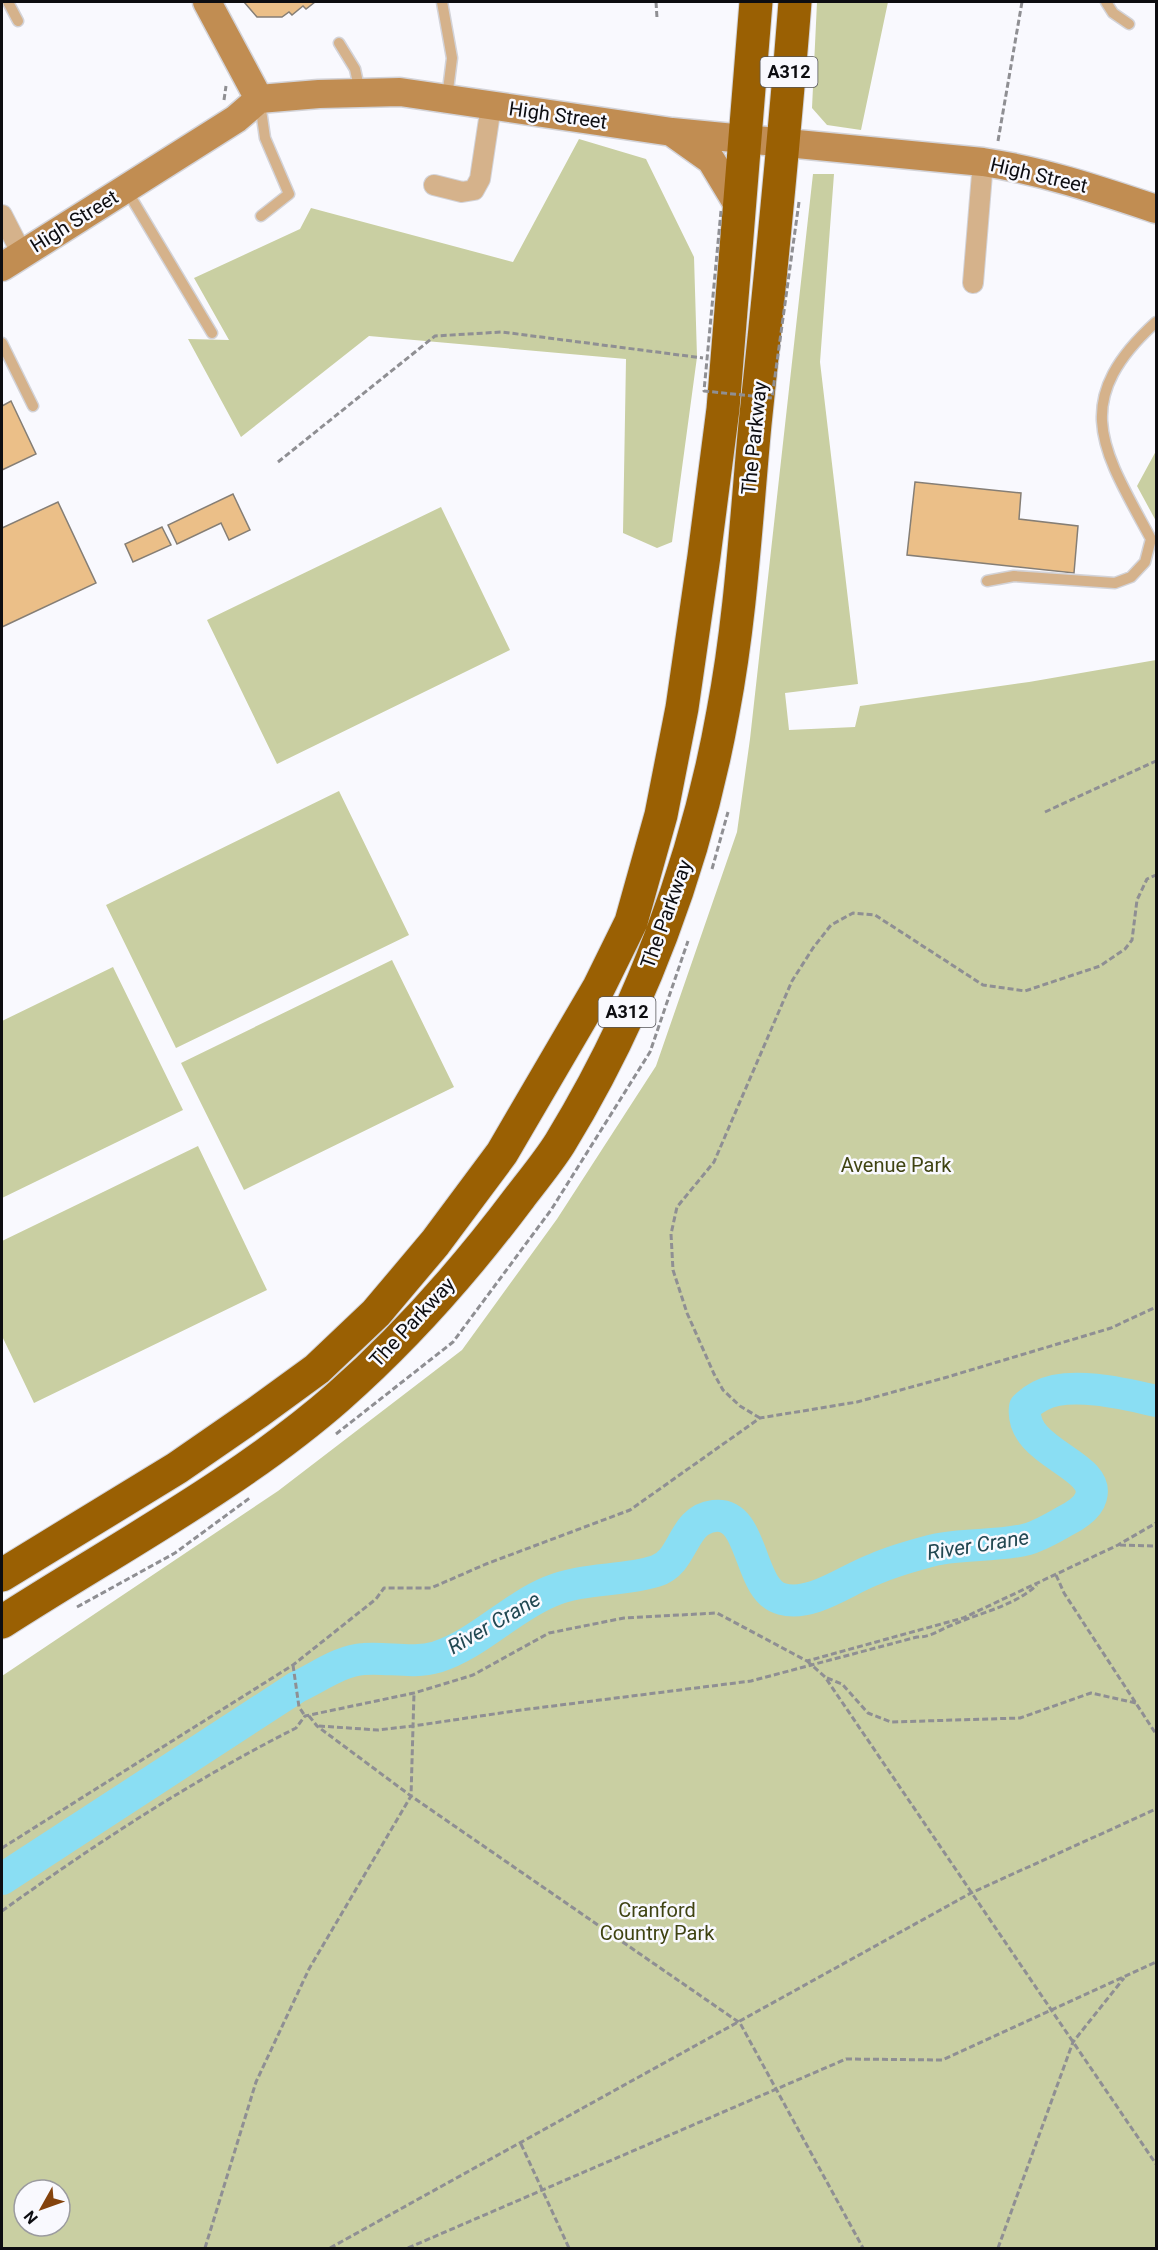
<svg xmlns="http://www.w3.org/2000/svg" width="1158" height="2250" font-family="Roboto,sans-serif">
	<rect width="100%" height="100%" fill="#f9f9fe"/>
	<path fill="#c9cfa2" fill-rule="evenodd" d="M817,2H888L861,130L827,125L812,108Z
		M579,139L646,159L694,257L697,357L672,542L657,548L623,533L626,359L369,336L241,437L188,339L229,340L194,278L300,229L311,208L513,262Z
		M813,174H834L820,362L858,684L785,693L789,730L855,727L860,706L1029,682L1156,660V2248H2V1676L278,1491L462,1350L557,1219L656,1066L737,832L750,739ZM24,2190H60V2226H24Z
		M1156,451V521L1137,486Z
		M441,507L510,650L277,764L207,620Z
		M339,791L409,935L176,1048L106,905Z
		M392,960L454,1087L244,1190L181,1063Z
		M113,967L183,1110L2,1198V1021Z
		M198,1146L267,1290L34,1403L2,1336V1241Z"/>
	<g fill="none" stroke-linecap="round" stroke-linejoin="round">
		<path stroke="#8adef3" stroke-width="32" d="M2,1879L297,1687C317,1678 341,1660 364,1659C388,1657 413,1664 437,1657C478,1644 509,1609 549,1592C583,1577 621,1582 656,1571C685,1562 681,1520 714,1516C755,1511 747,1590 782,1599C813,1607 847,1579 875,1569C893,1561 915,1555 934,1550C965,1543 998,1547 1028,1539C1041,1535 1053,1528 1065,1521C1075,1516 1088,1508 1091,1497C1101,1464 1019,1453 1025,1407C1029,1403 1034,1399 1040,1396C1069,1380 1126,1394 1156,1401"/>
	</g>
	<path fill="#ebbf88" stroke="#857e75" stroke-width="1.5" d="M244,2H315L306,9L303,6L292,15L289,12L282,17H257Z
		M11,401L36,454L2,470V406Z
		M915,482L1021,493L1019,519L1078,526L1074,573L907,555Z
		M233,494L250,530L229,540L221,523L177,544L168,525Z
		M58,502L96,583L2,627V528Z
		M162,527L171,545L133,562L125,544Z"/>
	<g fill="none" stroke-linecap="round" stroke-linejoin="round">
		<g stroke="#d3d3d8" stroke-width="13">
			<path id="lane" d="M8,2L18,21
				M442,2L452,58L447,98
				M1106,2L1113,13L1129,24
				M339,43L355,69L360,92
				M260,103L265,138L289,194L261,216
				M126,189L212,333
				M2,343L33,406
				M987,581L1014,576L1115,583L1131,577L1145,562L1151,539C1103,450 1068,402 1156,322"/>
		</g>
		<g stroke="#d3d3d8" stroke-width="22">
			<path id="street" d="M434,185L462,192L474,190L480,179L491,106
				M2,215L22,254
				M973,283L983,162"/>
		</g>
		<g stroke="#d3d3d8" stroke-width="31">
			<path id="secondary" d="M207,2L259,99
				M673,133L711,160L740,208
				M2,267L236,119L259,99L319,94L400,92L672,132L983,162C1043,171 1099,190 1156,209"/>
		</g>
		<g stroke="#d3d3d8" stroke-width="35">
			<path id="highway" d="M2,1575L177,1468L258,1412L317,1369L376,1313L435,1243L502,1153L599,987L631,922L661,815L682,708L704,556L723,409L756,2
				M2,1622C112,1551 240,1483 338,1397C405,1338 466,1269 520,1197C533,1180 548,1162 560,1143C640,1012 696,863 723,712C741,618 746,520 755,424C770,283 784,143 795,2"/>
		</g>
		<path stroke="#8f8f93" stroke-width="3" stroke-dasharray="6 3" stroke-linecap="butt" d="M656,2L657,18
			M224,100L226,86
			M998,141L1022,2
			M278,462L435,336L502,332L703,358
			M1045,812L1156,761
			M712,869L728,812
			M760,1418L740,1406L723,1390L714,1374L687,1313L673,1270L671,1234L677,1207L714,1162L792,981L813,948L831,925L853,913L875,915L983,985L1025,991L1100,966L1125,949L1132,940L1137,900L1147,879L1156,875
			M336,1434L453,1342L551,1210L650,1052L688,941
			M1120,1545L1156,1546
			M1056,1575L1064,1593L1156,1734
			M77,1607L175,1553L251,1497
			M807,1661L825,1677L1156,2164
			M293,1665L299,1707L305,1716
			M827,1678L842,1684L868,1713L891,1722L1020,1718L1091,1693L1136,1703
			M309,1716L317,1726L411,1796L740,2023L863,2248
			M319,1726L378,1730L413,1726L521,1710L751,1681L917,1637C932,1637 939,1630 952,1625C982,1612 1012,1607 1037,1585
			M2,1848L293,1665L376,1599L384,1588H431L486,1564L630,1510L760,1418L857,1402L944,1378L1111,1328L1156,1307
			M2,1911C95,1844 193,1780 296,1728L305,1716L414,1693L473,1675L549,1633L624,1618L717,1613L807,1661L963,1618L1118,1545L1156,1523
			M521,2144L569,2248
			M205,2248L256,2082L309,1969L411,1796L414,1693
			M330,2248L971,1893L1156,1809
			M408,2248L846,2059L942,2060L1156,1962
			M998,2248L1073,2042L1124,1978"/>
		<use href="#lane" stroke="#d5b28b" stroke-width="10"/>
		<use href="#street" stroke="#d5b28b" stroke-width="20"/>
		<use href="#secondary" stroke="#c18d52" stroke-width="28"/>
		<use href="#highway" stroke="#9a6003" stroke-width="33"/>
		<path stroke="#8f8f93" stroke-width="3" stroke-dasharray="6 3" stroke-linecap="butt" d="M721,211L704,391L772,398L799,202"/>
	</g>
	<g text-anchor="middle" stroke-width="5" stroke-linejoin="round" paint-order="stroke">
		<g fill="#f9f9fe" stroke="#545458" stroke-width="1.5">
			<rect x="760.5" y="57" width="57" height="30" rx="4.5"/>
			<rect x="598.5" y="997" width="57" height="30" rx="4.5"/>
		</g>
		<g font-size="18" font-weight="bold" fill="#0d0d11">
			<text x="789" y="78">A312</text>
			<text x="627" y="1018">A312</text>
		</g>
		<g font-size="20" fill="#0d0d11" stroke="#f9f9fe">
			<text transform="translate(558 115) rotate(8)" y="7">High Street</text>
			<text transform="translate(1039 175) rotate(13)" y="7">High Street</text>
			<text transform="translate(74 221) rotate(-32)" y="7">High Street</text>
			<text transform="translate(754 438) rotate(-84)" y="7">The Parkway</text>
			<text transform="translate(666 914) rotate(-70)" y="7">The Parkway</text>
			<text transform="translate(412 1322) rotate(-47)" y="7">The Parkway</text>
		</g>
		<g font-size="20" fill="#3f4312" stroke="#f9f9fe">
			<text x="896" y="1172">Avenue Park</text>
			<text x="657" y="1917">Cranford<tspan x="657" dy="23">Country Park</tspan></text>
		</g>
		<g font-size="21" font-style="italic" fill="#224852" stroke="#f9f9fe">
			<text transform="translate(978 1545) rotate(-9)" y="7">River Crane</text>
			<text transform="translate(494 1623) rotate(-30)" y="7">River Crane</text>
		</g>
	</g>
	<rect width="1158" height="2250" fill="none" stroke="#0d0d11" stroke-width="6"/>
	<g transform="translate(42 2208) rotate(230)"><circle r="28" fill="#f9f9fe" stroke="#9b9b9f" stroke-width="1.5"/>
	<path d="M0-4.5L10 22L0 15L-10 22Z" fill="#84430d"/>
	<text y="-9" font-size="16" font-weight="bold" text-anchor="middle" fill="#0d0d11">N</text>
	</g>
</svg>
